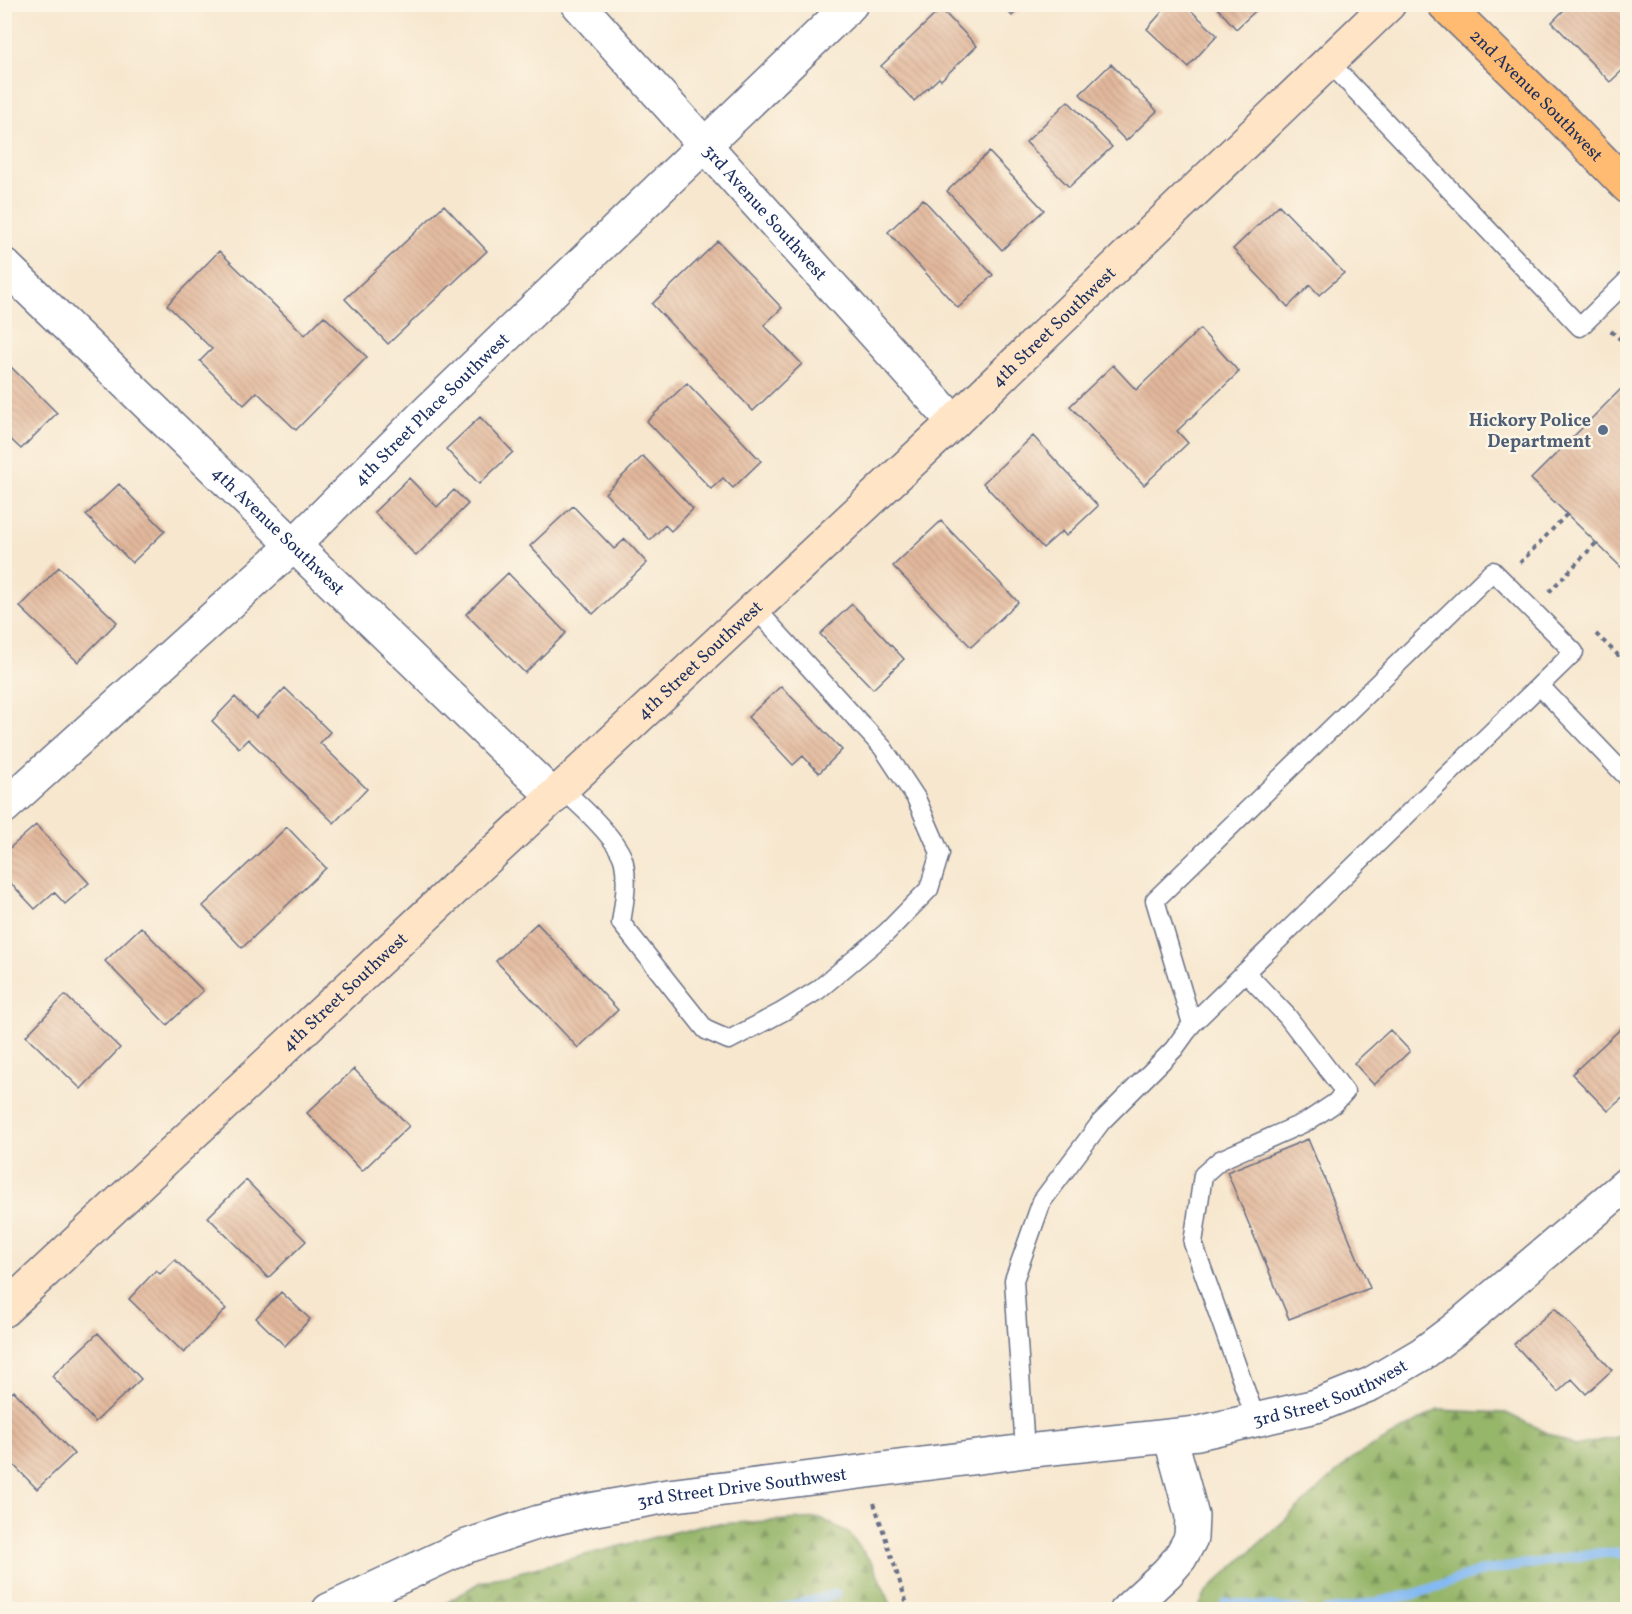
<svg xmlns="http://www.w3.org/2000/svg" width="1632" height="1614" font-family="Vollkorn,serif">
	<defs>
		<pattern id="forest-firs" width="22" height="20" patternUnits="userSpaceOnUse" patternTransform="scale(1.5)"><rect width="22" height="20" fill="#96b66a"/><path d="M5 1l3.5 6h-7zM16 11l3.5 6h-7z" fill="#7a945a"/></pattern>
		<pattern id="building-back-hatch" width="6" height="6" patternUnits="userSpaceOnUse" patternTransform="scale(1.5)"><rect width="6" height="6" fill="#e2b89b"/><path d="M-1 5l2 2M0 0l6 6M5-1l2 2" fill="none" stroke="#c19e88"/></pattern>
	</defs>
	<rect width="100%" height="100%" fill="#fcf5e5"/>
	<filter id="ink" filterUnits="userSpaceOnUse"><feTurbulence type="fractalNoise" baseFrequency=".0167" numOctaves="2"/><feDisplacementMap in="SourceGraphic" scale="12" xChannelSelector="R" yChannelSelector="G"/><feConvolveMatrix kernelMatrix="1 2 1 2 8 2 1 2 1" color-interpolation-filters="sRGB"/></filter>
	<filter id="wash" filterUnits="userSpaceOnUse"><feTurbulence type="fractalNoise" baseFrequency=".008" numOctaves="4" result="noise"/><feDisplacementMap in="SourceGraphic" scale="24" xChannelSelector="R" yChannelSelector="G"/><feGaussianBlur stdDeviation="1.35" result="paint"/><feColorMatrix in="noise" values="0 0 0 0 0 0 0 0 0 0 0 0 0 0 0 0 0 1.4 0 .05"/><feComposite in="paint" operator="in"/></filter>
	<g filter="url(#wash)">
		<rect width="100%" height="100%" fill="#f7e7cf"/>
		<path fill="url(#forest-firs)" stroke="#587264" stroke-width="1.5" d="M1438,1410L1506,1413L1575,1446L1627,1435V1609H1198L1207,1591L1354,1457Z
			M820,1518L849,1533L873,1565L893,1609H437L480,1582L702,1525Z"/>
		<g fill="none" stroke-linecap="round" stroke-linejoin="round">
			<path stroke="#84baf3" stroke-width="10" d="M1225,1603L1301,1610
				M777,1610L836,1594
				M1327,1610L1344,1609L1415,1594L1479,1572L1598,1553H1628"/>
		</g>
		<g id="blocks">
			<path fill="url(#building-back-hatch)" d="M1001,4H1024L1012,16Z
				M1169,4H1184L1217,35L1188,67L1147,29Z
				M1214,4H1263L1236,29Z
				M1570,4H1628V65L1610,82L1552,22Z
				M941,9L977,46L941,80L939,78L914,101L881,66Z
				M1111,64L1157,111L1126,141L1080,94Z
				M1068,101L1112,147L1069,187L1026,142Z
				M989,152L1044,210L1002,250L947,191Z
				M923,199L993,275L958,308L888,232Z
				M444,205L487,251L388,344L345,299Z
				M1279,205L1344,273L1319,295L1310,285L1288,307L1233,249Z
				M718,241L782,308L764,325L802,364L753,411L652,304Z
				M219,251L305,335L324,316L367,357L296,430L257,392L244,405L200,361L212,349L167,305Z
				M1200,329L1239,372L1177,431L1188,443L1144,485L1070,406L1113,365L1136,390Z
				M4,360L57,413L21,449L4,433Z
				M1628,382V574L1531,479Z
				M687,383L761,461L733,488L723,478L711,489L647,421Z
				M480,417L513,452L479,484L446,449Z
				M1033,436L1098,506L1066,536L1062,531L1043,548L983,483Z
				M643,456L693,509L671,531L665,525L650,540L605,493Z
				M409,478L437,507L454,490L468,504L416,556L374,512Z
				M119,484L165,531L132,563L86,515Z
				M573,506L614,549L625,539L647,563L593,614L530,546Z
				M941,521L1018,602L971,647L893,566Z
				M59,567L117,622L78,662L20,607Z
				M508,573L566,633L525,673L466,614Z
				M852,604L904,659L873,689L820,634Z
				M781,686L842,750L819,773L803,756L793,765L748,717Z
				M285,688L330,732L320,743L367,789L334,823L248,739L239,748L212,721L235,697L256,718Z
				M36,825L89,883L65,904L54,892L35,909L4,876V853Z
				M287,827L326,868L242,948L203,906Z
				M537,923L618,1010L578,1048L496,961Z
				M141,927L203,991L167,1025L105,961Z
				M65,995L120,1048L81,1089L26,1036Z
				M1628,1022V1093L1608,1111L1572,1074Z
				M1390,1030L1410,1051L1374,1085L1354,1063Z
				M354,1069L409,1126L362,1171L307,1113Z
				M1308,1139L1370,1288L1289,1319L1227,1172Z
				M246,1180L306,1241L268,1278L208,1217Z
				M175,1260L226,1309L184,1353L129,1299L156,1270L160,1274Z
				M281,1292L310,1319L285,1346L256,1318Z
				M1555,1308L1612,1370L1586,1394L1572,1379L1558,1392L1514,1344Z
				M98,1333L141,1379L95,1422L52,1376Z
				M14,1391L74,1454L37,1489L4,1455V1400Z"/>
		</g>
	</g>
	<g filter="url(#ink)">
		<use href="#blocks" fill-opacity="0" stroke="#686f86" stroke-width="1.5"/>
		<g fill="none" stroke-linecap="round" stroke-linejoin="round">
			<g stroke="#686f86" stroke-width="21">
				<path id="lane" d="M1329,62L1580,327L1628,280
					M1540,686L1628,778
					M562,789C579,804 620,841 624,863C628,883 624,903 621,923L706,1030L729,1040L782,1012L818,990L886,933L929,889L940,853L916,798L883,748L755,608
					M1245,972L1287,1016L1345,1092L1335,1103L1308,1121L1220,1160L1203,1175L1193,1243L1256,1420
					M1025,1451L1014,1280L1042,1201L1101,1122L1174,1049L1192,1024L1155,900L1493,571L1574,652L1192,1024"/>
			</g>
			<g stroke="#686f86" stroke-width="36">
				<g id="street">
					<path id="s1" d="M578,4L954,422"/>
					<path id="s2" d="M4,265L554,797"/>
					<path id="s3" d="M4,807L294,545L424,415L851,4"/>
					<path id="s4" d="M329,1610L464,1547L539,1522L590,1510L668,1496L1025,1451L1198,1433L1316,1406L1371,1384L1422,1354L1454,1330L1628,1183"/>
					<path d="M1127,1610L1167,1573L1180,1558L1191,1538L1192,1516L1170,1436"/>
				</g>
			</g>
			<g stroke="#686f86" stroke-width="36">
				<g id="secondary">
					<path id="s5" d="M4,1310L954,422L1389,4"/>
				</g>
			</g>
			<g stroke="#686f86" stroke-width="36">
				<g id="primary">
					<path id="s6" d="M1444,4L1552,109L1628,187"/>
				</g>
			</g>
			<path stroke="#686f86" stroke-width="4" stroke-dasharray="4.5 4.5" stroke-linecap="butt" d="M1611,331L1620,339L1628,341
				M1520,563L1567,514
				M1549,592L1596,543
				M1596,634L1618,655L1628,645
				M874,1503L909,1610"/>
			<use href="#lane" stroke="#fff" stroke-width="18"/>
			<use href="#street" stroke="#fff" stroke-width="33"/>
			<use href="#secondary" stroke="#ffe4c6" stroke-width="33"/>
			<use href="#primary" stroke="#febb71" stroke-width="33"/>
		</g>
	</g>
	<circle fill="#5c6f8a" stroke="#fcf5e5" stroke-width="2" cx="1603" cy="430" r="6"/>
	<g text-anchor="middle" stroke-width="5" stroke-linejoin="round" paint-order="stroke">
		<g font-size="18" fill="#1b2f5e" stroke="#fcf5e5">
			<text dy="6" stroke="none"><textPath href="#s6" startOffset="130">2nd Avenue Southwest</textPath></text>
			<text dy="6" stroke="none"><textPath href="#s1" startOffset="280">3rd Avenue Southwest</textPath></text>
			<text dy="6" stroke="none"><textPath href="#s5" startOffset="1438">4th Street Southwest</textPath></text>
			<text dy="6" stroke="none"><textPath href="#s3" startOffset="584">4th Street Place Southwest</textPath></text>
			<text dy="6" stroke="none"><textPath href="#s2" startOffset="382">4th Avenue Southwest</textPath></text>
			<text dy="6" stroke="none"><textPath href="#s5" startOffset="952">4th Street Southwest</textPath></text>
			<text dy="6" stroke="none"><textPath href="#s5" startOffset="466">4th Street Southwest</textPath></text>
			<text dy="6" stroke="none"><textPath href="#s4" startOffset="1032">3rd Street Southwest</textPath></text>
			<text dy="6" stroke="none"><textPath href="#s4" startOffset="434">3rd Street Drive Southwest</textPath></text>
		</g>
		<g font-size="18" font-weight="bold" fill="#4e5e75" stroke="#fcf5e5" text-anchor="end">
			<text x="1591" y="426">Hickory Police<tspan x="1591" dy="21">Department</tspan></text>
		</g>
	</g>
	<rect width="1632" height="1614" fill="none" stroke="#fcf5e5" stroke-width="24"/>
</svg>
